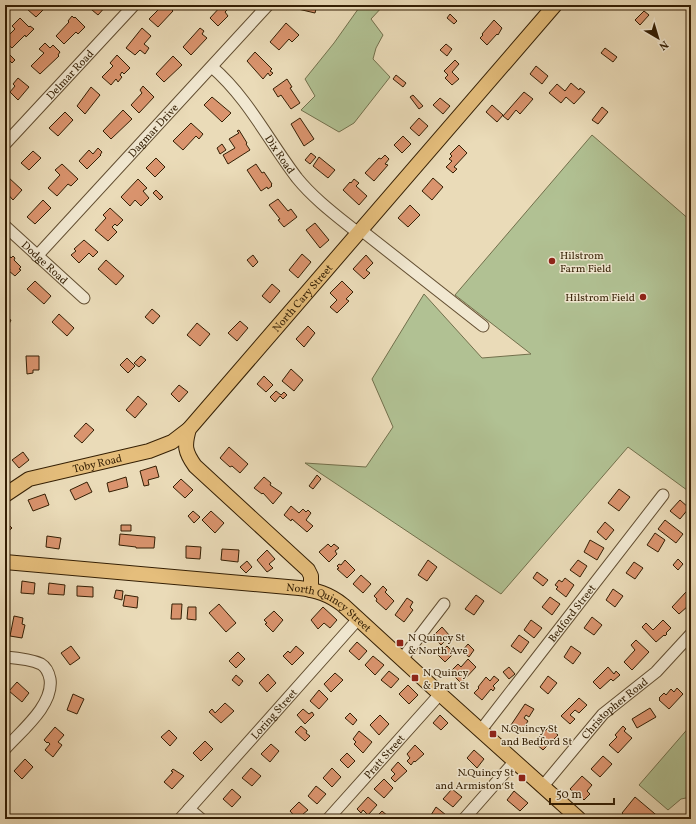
<svg xmlns="http://www.w3.org/2000/svg" width="696" height="824" font-family="Vollkorn,serif">
	<rect width="100%" height="100%" fill="#eadbb8"/>
	<filter id="stains"><feTurbulence type="fractalNoise" baseFrequency=".005" numOctaves="4"/><feColorMatrix values="0 0 0 0 .2 0 0 0 0 .09 0 0 0 0 .02 0 0 0 .5 -.17"/></filter>
	<radialGradient id="worn" r=".72"><stop offset=".6" stop-color="#630" stop-opacity="0"/><stop offset="1" stop-color="#630" stop-opacity=".3"/></radialGradient>
	<path fill="#b1c193" stroke="#72704c" d="M361,5H384L371,19L383,35L376,48L373,59L390,77L354,123L339,132L301,110L315,96L305,79L334,43Z
		M592,135L691,221V493L628,447L501,594L305,463L366,467L393,427L372,379L424,294L482,358L531,354L455,295Z
		M691,725V797L681,799L668,810L639,785Z"/>
	<path fill="#da946e" stroke="#341f04" d="M31,5H48L36,17L27,9Z
		M86,5H107L98,15Z
		M163,5H167L173,11L158,27L149,19Z
		M222,5H232L225,12L228,16L218,26L210,18Z
		M299,5H317L315,13L298,9Z
		M644,11L649,15L640,25L635,20Z
		M450,14L457,21L454,24L447,18Z
		M72,16L74,18L75,17L85,27L78,34L76,32L64,44L56,36L69,22L68,21Z
		M20,18L29,27L30,26L34,29L26,37L25,35L12,48L5,42V39L15,29L12,26Z
		M494,20L502,28L498,35L497,34L487,45L480,38L483,35L482,34Z
		M286,23L299,35L292,42L289,39L279,50L270,42Z
		M142,28L151,36L144,44L149,48L145,54L140,50L135,55L126,48Z
		M200,28L204,31L202,34L207,38L191,55L183,47Z
		M45,43L50,48L53,45L60,52L58,55L59,56L40,74L31,66L44,53L39,49Z
		M446,44L452,49L447,56L440,50Z
		M605,48L617,57L613,62L601,53Z
		M255,52L272,69L270,71L273,73L270,76L268,73L263,79L247,61Z
		M9,54L15,60L12,63L9,60L8,61L5,58Z
		M117,55L130,68L124,74L122,72L120,75L122,77L118,82L116,79L111,85L102,77L113,66L110,63Z
		M173,56L182,65L164,82L156,74Z
		M455,60L459,64L452,72L459,79L452,85L445,78L448,75L444,71Z
		M536,66L548,76L542,84L530,74Z
		M396,75L406,83L403,87L393,79Z
		M18,78L29,87L18,100L10,92L15,86L13,84Z
		M287,79L292,87L290,88L300,103L291,109L281,95L278,97L273,89Z
		M571,83L579,90L580,88L585,92L574,104L566,97L561,103L549,93L557,84L565,91Z
		M143,86L154,97L139,113L131,105L142,93L140,90Z
		M91,87L100,95L85,114L77,106Z
		M524,92L533,99L520,114L516,110L508,120L503,116Z
		M413,95L423,106L419,109L410,97Z
		M212,97L231,113L222,122L204,105Z
		M440,98L450,106L443,114L433,105Z
		M492,105L503,115L497,122L486,112Z
		M602,107L608,112L598,124L592,120Z
		M123,110L132,119L111,139L103,131Z
		M65,112L73,120L58,136L49,128Z
		M300,118L314,139L304,146L291,124Z
		M419,118L428,126L419,136L410,128Z
		M191,123L203,134L199,139L196,136L183,150L173,141Z
		M239,130L247,143L246,144L250,150L228,164L223,155L235,148L229,139L239,133L237,131Z
		M403,136L411,144L402,153L394,145Z
		M222,144L226,150L220,154L217,148Z
		M459,145L467,153L454,167L457,169L453,173L446,167L452,161L449,159L452,156L450,154Z
		M98,148L102,152L100,155H101L87,169L79,161L89,150L93,154Z
		M33,151L41,158L29,170L21,163Z
		M311,153L316,157L310,164L305,160Z
		M385,155L389,159L385,164L388,165L374,181L365,173L379,158L381,159Z
		M319,157L335,170L328,178L313,166Z
		M156,158L165,167L155,177L146,168Z
		M62,164L78,179L71,186L68,184L57,196L48,188L60,175L55,170Z
		M256,164L262,173L264,172L272,184L271,185L272,186L268,189L267,187L261,191L247,170Z
		M8,177L22,190L13,200L5,191V179Z
		M433,178L443,187L432,200L422,191Z
		M138,179L147,188L143,191L149,198L141,206L135,200L130,206L121,197Z
		M354,179L359,183L356,186L367,196L359,205L343,190L350,182L351,183Z
		M156,190L163,197L160,200L153,193Z
		M278,199L288,211L291,209L297,217L284,227L278,220L280,219L269,205Z
		M43,200L51,208L35,224L27,217Z
		M410,205L420,215L408,227L398,218Z
		M110,208L123,220L117,226L115,224L112,227L117,232L108,241L95,230L106,218L103,215Z
		M315,223L329,240L320,248L306,230Z
		M84,240L98,252L93,257L89,253L79,263L71,255L76,251L74,249Z
		M7,253L11,258L13,256L15,258L14,260L21,267L19,269L21,270L15,276L9,271L10,269L5,264V255Z
		M302,254L311,262L298,278L289,270Z
		M253,255L258,262L253,267L247,260Z
		M366,255L373,263L366,270L370,273L364,279L353,269Z
		M106,260L124,276L116,285L98,269Z
		M35,281L51,296L44,304L27,289Z
		M342,281L353,292L346,299L349,301L337,313L330,307L337,300L330,293Z
		M272,284L280,291L270,303L262,296Z
		M152,309L160,316L153,324L145,317Z
		M59,314L74,328L67,336L52,322Z
		M5,317L11,320L6,330H5Z
		M240,321L248,328L237,341L228,333Z
		M197,323L210,334L200,346L187,335Z
		M308,326L315,333L304,347L296,339Z
		M26,356H39V370H33V373L27,374Z
		M141,356L146,360L139,367L134,363Z
		M127,358L135,366L128,373L120,365Z
		M291,369L303,380L294,391L282,381Z
		M264,376L273,385L266,392L257,384Z
		M179,385L188,392L179,402L171,394Z
		M276,391L281,395L284,392L287,395L283,399L280,396L275,402L270,397Z
		M138,396L147,404L135,418L126,410Z
		M86,423L94,430L82,443L74,436Z
		M229,447L248,464L240,473L232,466L230,467L220,458Z
		M23,452L29,460L19,468L12,460Z
		M156,466L159,477L148,480L149,485L144,486L140,471Z
		M317,475L321,479L313,489L309,486Z
		M126,477L128,487L109,492L107,483Z
		M264,477L271,483L270,485L282,493L273,504L263,493L262,494L254,488Z
		M181,479L193,490L185,498L173,487Z
		M87,482L92,492L75,500L70,490Z
		M619,489L630,497L619,511L608,503Z
		M45,494L49,505L33,511L28,500Z
		M680,500L689,508L680,519L670,511Z
		M291,506L299,513L303,509L306,512L308,510L311,513L306,520L313,526L307,532L292,519L291,521L284,515Z
		M193,511L200,517L194,523L188,516Z
		M211,511L224,523L215,533L202,520Z
		M665,520L683,534L676,543L658,529Z
		M5,521L12,528L5,534Z
		M605,522L614,530L606,540L597,532Z
		M121,525H131V531H121Z
		M655,533L665,540L658,552L647,545Z
		M120,534L155,537L154,548H136V547L119,545Z
		M47,536L61,538L59,549L46,547Z
		M590,540L604,548L597,560L584,552Z
		M328,544L331,547L334,544L339,548L335,551L337,554L329,562L319,552Z
		M186,546L201,547L200,559L186,558Z
		M222,549L239,550L238,562L221,560Z
		M267,550L275,559L269,564L273,568L267,572L257,560Z
		M678,559L683,564L678,570L673,565Z
		M345,560L355,570L347,578L337,569L339,568L337,566L339,564L341,565Z
		M428,560L437,567L427,581L418,575Z
		M578,560L587,566L580,577L570,570Z
		M247,561L252,567L246,573L240,567Z
		M634,562L643,568L635,579L626,573Z
		M537,572L548,580L543,586L533,578Z
		M361,575L371,584L363,593L353,584Z
		M565,578L574,585L566,597L556,589L558,587L555,585L559,580L562,582Z
		M22,581L35,583L34,594L21,593Z
		M49,583L65,585L64,595L48,594Z
		M77,586L93,587V597L77,596Z
		M383,586L387,590L385,592L394,601L386,610L376,601L377,599L374,596Z
		M613,589L623,596L615,607L606,600Z
		M116,590L123,591L122,600L114,598Z
		M686,592L691,597V607L690,608L688,606L679,614L672,607Z
		M125,595L138,597L137,608L123,606Z
		M476,595L484,601L474,615L465,609Z
		M550,597L560,604L552,615L542,607Z
		M407,598L413,602L410,607L413,610L404,622L395,615Z
		M172,604H182L181,619H171Z
		M219,604L236,623L226,632L209,613Z
		M188,607H196V620L187,619Z
		M323,607L337,620L330,628L324,623L318,629L311,620Z
		M274,611L283,620L273,632L265,624L267,623L264,620Z
		M14,616L23,618L22,624L25,625L22,638L10,636Z
		M592,617L602,625L594,635L584,628Z
		M531,620L542,628L534,638L524,630Z
		M663,620L671,628L666,633L667,634L665,636L664,635L656,642L642,627L646,623L653,630Z
		M442,627L450,636L441,645L433,636Z
		M519,635L529,642L521,653L511,646Z
		M636,640L649,652L632,670L624,662L635,650L631,645Z
		M357,642L367,651L359,660L349,651Z
		M468,644L474,650L469,657L462,651Z
		M71,646L80,658L70,665L61,653Z
		M296,646L304,653L292,665L283,656L288,651L290,653Z
		M447,646L454,653L445,662L438,655Z
		M571,646L581,653L573,664L564,657Z
		M238,652L245,659L236,668L229,661Z
		M373,656L384,665L375,675L365,665Z
		M468,659L476,667L461,683L450,672L458,664L461,667Z
		M509,667L515,674L509,679L503,672Z
		M608,667L614,674L616,671L620,675L613,681L611,679L600,689L593,682Z
		M389,671L399,679L391,688L381,680Z
		M335,673L343,680L331,692L324,684Z
		M268,674L276,683L267,692L259,683Z
		M236,675L243,681L239,686L232,680Z
		M494,676L499,680L493,686L495,688L493,691L491,689L482,700L474,693L479,688L478,687L486,677L490,681Z
		M548,676L557,683L548,694L540,687Z
		M17,682L29,693L22,702L9,691Z
		M408,685L418,695L409,704L399,694Z
		M677,688L683,694L669,709L659,700L660,699L659,698L664,693L666,695L671,689L674,692Z
		M319,690L328,699L319,709L310,701Z
		M73,694L84,699L77,714L67,710Z
		M579,698L587,705L579,713L575,710L570,715L575,719L570,724L561,716Z
		M225,703L234,711L221,723L209,712L212,709L215,713Z
		M525,704L534,709L529,717L526,715L524,718L528,721L521,732L511,725Z
		M650,708L656,717L637,728L632,719Z
		M303,709L309,714L312,712L314,715L305,724L297,715Z
		M350,713L357,720L353,725L345,718Z
		M380,715L389,724L379,735L370,725Z
		M440,715L448,723L441,730L433,723Z
		M301,726L307,731L306,733L310,736L305,741L295,732Z
		M623,726L626,729L624,731L632,738L618,753L609,745L617,737L615,735Z
		M55,727L64,735L58,742L62,745L53,757L45,750L50,744L48,742L47,743L44,740Z
		M549,727L558,735L543,750L534,742Z
		M169,730L177,738L170,746L161,737Z
		M359,731L372,742L363,753L354,744L356,742L353,739Z
		M205,741L213,749L201,761L193,753Z
		M271,744L279,751L270,762L261,754Z
		M415,745L424,754L415,762L414,761L411,765L407,761L410,758L407,754Z
		M474,750L484,759L477,768L467,758Z
		M347,753L355,761L348,768L340,760Z
		M603,756L612,764L600,777L591,769Z
		M25,759L33,767L22,779L14,771Z
		M398,762L407,771L395,782L391,778L395,774L391,770Z
		M251,768L261,776L252,786L242,778Z
		M332,768L341,777L332,787L323,778Z
		M173,769L184,776L172,789L164,782L173,772L171,771Z
		M582,776L592,785L587,791L590,794L584,800L581,797L580,798L570,789Z
		M384,779L393,788L384,798L374,789Z
		M316,786L326,794L317,804L308,796Z
		M232,789L241,797L232,807L223,799Z
		M452,789L462,797L453,807L443,799Z
		M514,791L528,803L520,811L507,800Z
		M368,797L377,805L368,815L363,810L361,813L357,809Z
		M635,797L661,819H628L622,813Z
		M299,802L308,810L297,819L290,811Z
		M436,807L446,815L443,819H436L431,815Z
		M382,811L389,817L388,819H384L379,814Z"/>
	<g fill="none" stroke-linecap="round" stroke-linejoin="round">
		<g stroke="#624e31" stroke-width="13">
			<g id="minor">
				<path id="s1" d="M212,67C248,98 268,140 297,178C314,199 337,216 358,233"/>
				<path id="s2" d="M5,144L134,5"/>
				<path id="s3" d="M5,226L84,298"/>
				<path d="M361,230L483,326"/>
				<path id="s4" d="M37,256L268,5"/>
				<path d="M5,657C17,658 30,659 41,664C46,667 49,674 50,679C54,705 21,731 5,749"/>
				<path d="M402,659L444,604"/>
				<path id="s5" d="M481,730L663,495"/>
				<path id="s6" d="M543,786L603,714L656,672L691,634"/>
				<path d="M189,809L201,819"/>
				<path id="s7" d="M180,819L359,618"/>
				<path id="s8" d="M328,819L440,694"/>
				<path d="M464,819L515,761"/>
			</g>
		</g>
		<g stroke="#341f04" stroke-width="16">
			<g id="major">
				<path id="s9" d="M5,495L29,479L149,451L172,442L189,429"/>
				<path id="s10" d="M5,562L299,588C316,590 329,594 343,605L440,694L579,819"/>
				<path id="s11" d="M311,590V576L308,570L195,466C185,452 184,446 189,429L555,5"/>
			</g>
		</g>
		<use href="#minor" stroke="#f1e8d1" stroke-width="11"/>
		<use href="#major" stroke="#e5be7c" stroke-width="14"/>
	</g>
	<g fill="#8f2418" stroke="#f1e8d1" stroke-width="1.5">
		<circle cx="552" cy="261" r="4"/>
		<circle cx="643" cy="297" r="4"/>
		<rect x="396" y="639" width="8" height="8" rx="2"/>
		<rect x="411" y="674" width="8" height="8" rx="2"/>
		<rect x="489" y="730" width="8" height="8" rx="2"/>
		<rect x="518" y="774" width="8" height="8" rx="2"/>
	</g>
	<g text-anchor="middle" stroke-width="3" stroke-linejoin="round" paint-order="stroke">
		<g font-size="11" fill="#341f04" stroke="#f1e8d1">
			<text dy="4" stroke="none"><textPath href="#s2" startOffset="95">Delmar Road</textPath></text>
			<text dy="4" stroke="none"><textPath href="#s4" startOffset="171">Dagmar Drive</textPath></text>
			<text dy="4" stroke="none"><textPath href="#s1" startOffset="111">Dix Road</textPath></text>
			<text dy="4" stroke="none"><textPath href="#s3" startOffset="54">Dodge Road</textPath></text>
			<text dy="4" stroke="none"><textPath href="#s11" startOffset="387">North Cary Street</textPath></text>
			<text dy="4" stroke="none"><textPath href="#s9" startOffset="99">Toby Road</textPath></text>
			<text dy="4" stroke="none"><textPath href="#s10" startOffset="331">North Quincy Street</textPath></text>
			<text dy="4" stroke="none"><textPath href="#s5" startOffset="148">Bedford Street</textPath></text>
			<text dy="4" stroke="none"><textPath href="#s6" startOffset="106">Christopher Road</textPath></text>
			<text dy="4" stroke="none"><textPath href="#s7" startOffset="141">Loring Street</textPath></text>
			<text dy="4" stroke="none"><textPath href="#s8" startOffset="84">Pratt Street</textPath></text>
		</g>
		<g font-size="11" fill="#341f04" stroke="#f1e8d1" text-anchor="start">
			<text x="560" y="259">Hilstrom<tspan x="560" dy="13">Farm Field</tspan></text>
			<text x="635" y="301" text-anchor="end">Hilstrom Field</text>
			<text x="408" y="641">N Quincy St<tspan x="408" dy="13">&amp; North Ave</tspan></text>
			<text x="423" y="676">N Quincy<tspan x="423" dy="13">&amp; Pratt St</tspan></text>
			<text x="501" y="732">N.Quincy St<tspan x="501" dy="13">and Bedford St</tspan></text>
			<text x="514" y="776" text-anchor="end">N.Quincy St<tspan x="514" dy="13">and Armiston St</tspan></text>
		</g>
	</g>
	<rect width="696" height="824" fill="none" stroke="#eadbb8" stroke-width="20"/>
	<rect x="6" y="6" width="684" height="812" fill="none" stroke="#341f04" stroke-width="2"/>
	<rect x="10" y="10" width="676" height="804" fill="none" stroke="#341f04"/>
	<g transform="translate(658 38) rotate(142)" stroke="#f1e8d1" stroke-width="3" paint-order="stroke">
	<path d="M0-3L7 15L0 10L-7 15Z" fill="#341f04"/>
	<text y="-6" font-size="11" font-weight="bold" text-anchor="middle" fill="#341f04">N</text>
	</g>
	<path d="M550 798v6h64v-6" fill="none" stroke="#341f04" stroke-width="2"/>
	<text x="556" y="798" font-size="12" fill="#341f04" stroke="#f1e8d1" stroke-width="3" paint-order="stroke">50 m</text>
	<rect width="100%" height="100%" filter="url(#stains)"/>
	<rect width="100%" height="100%" fill="url(#worn)"/>
</svg>
